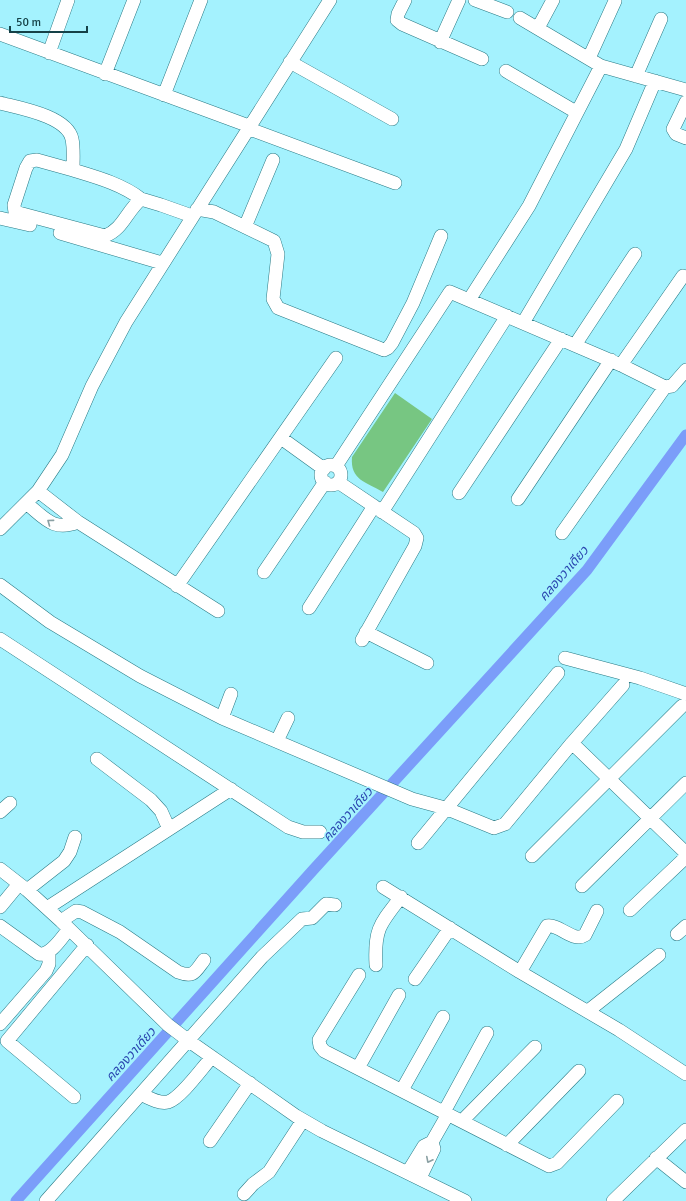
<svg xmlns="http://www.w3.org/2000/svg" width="686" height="1201" font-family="Signika,'Noto Sans Thai',sans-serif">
	<rect width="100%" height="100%" fill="#a4f2fe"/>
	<path fill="#77c682" d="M395,393L432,419L383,492C366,482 350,480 352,457Z"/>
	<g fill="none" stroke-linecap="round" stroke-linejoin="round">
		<path stroke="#7b9df9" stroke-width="11" d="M16,1201L314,869L587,570L686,435"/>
		<g stroke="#297a85" stroke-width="14">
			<path id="minor" d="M405,0L398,14L397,20L402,24L482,59
				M475,0L507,12
				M520,18L601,66L686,90
				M538,28L553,0
				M0,34L249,126
				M440,42L459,0
				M49,53L68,0
				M589,58L615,1
				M290,62L392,119
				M506,71L576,112
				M105,74L134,0
				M636,76L661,19
				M164,95L201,0
				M686,102L673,129L676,134L686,138
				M0,103C19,108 67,116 72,139C74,148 73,160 73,170C96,177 122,184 141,199
				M247,128L395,183
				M73,170L37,160L30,161L26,168L14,205L15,212L105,236C123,229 126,212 141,199L161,205L192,216
				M197,209L214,212L274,241L278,254L273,299L278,308L384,350L388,348L392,343L413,303L441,236
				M0,218L30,225
				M245,227L273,160
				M60,233L162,263
				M469,300L529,206L601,66
				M523,323L626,149L655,81
				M575,345L635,254
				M621,365L683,276
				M281,438L324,469
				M321 475a10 10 0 1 1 20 0a10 10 0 1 1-20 0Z
				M336,466L450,292L621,365L665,387L672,386L686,370
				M338,482L414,533L417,538L415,546L362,640
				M38,491L78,522L218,611
				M459,493L561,339
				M518,499L611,360
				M26,503C45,518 53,532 78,522
				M382,512L507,316
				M0,529L38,491L62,455L92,386L126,322L330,0
				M562,533L665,387
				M264,572L325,482
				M0,585L50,622L140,676L222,718L412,799L445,808L494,828L505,824L572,743L623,685
				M177,586L336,358
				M309,608L374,506
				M366,632L427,663
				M0,639L288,827L303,832H320
				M565,658L640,678L686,694
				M222,718L231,694
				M277,741L288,718
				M572,743L686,853
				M97,759L151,800L161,811L169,829
				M0,812L10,803
				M418,843L558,673
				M532,856L682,706
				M0,869L27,890L61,921L168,1025L189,1041L296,1116L322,1131L465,1201
				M582,886L686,783
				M383,887L520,972L619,1030L686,1074
				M27,890L64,861L70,852L75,837
				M0,907L19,884
				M47,908L231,789
				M630,910L686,857
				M61,921L76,911L82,912L120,932L178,972C194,978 195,972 204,960
				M0,926L39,954C51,956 62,937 69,929
				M677,934L686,926
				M376,965C374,929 380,924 401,897
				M520,972L547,926C560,924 573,943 585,935L597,911
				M359,975L319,1040L320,1046L324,1051L549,1166L557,1163L617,1101
				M415,979L450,928
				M588,1011L659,955
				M0,1024L46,971L49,964V952
				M358,1068L399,995
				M402,1090L443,1017
				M141,1094C149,1098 159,1104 168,1102C181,1098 202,1068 212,1057
				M74,1097L7,1041L87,945
				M444,1112L487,1033
				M462,1121L535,1047
				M210,1141L250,1083
				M507,1145L579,1071
				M656,1158L686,1182
				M408,1172L424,1146L432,1142L448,1114
				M420,1178L434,1149L432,1142
				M244,1194L253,1184L269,1172L303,1120
				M46,1201L262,957L302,919L312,918L326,904L335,905
				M613,1201L686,1130"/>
		</g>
		<use href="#minor" stroke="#fff" stroke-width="13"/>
	</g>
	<defs><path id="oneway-chevron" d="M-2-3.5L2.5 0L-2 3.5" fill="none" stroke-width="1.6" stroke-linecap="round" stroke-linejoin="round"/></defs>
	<g stroke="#8aa0a3">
		<use href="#oneway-chevron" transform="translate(50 522) rotate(-144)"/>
		<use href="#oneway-chevron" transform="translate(429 1160) rotate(117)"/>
	</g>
	<g text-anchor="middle" stroke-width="3" stroke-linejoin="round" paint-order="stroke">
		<g font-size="13" font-style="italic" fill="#2b47b0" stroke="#a4f2fe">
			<text transform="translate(563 573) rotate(-49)" y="5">คลองวาเดียว</text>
			<text transform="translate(347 814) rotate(-48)" y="5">คลองวาเดียว</text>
			<text transform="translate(130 1054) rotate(-48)" y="5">คลองวาเดียว</text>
		</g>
	</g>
	<path d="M10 26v6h77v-6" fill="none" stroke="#154147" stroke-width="2"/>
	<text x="16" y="26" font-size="12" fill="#154147" stroke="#a4f2fe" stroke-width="3" paint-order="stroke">50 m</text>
</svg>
